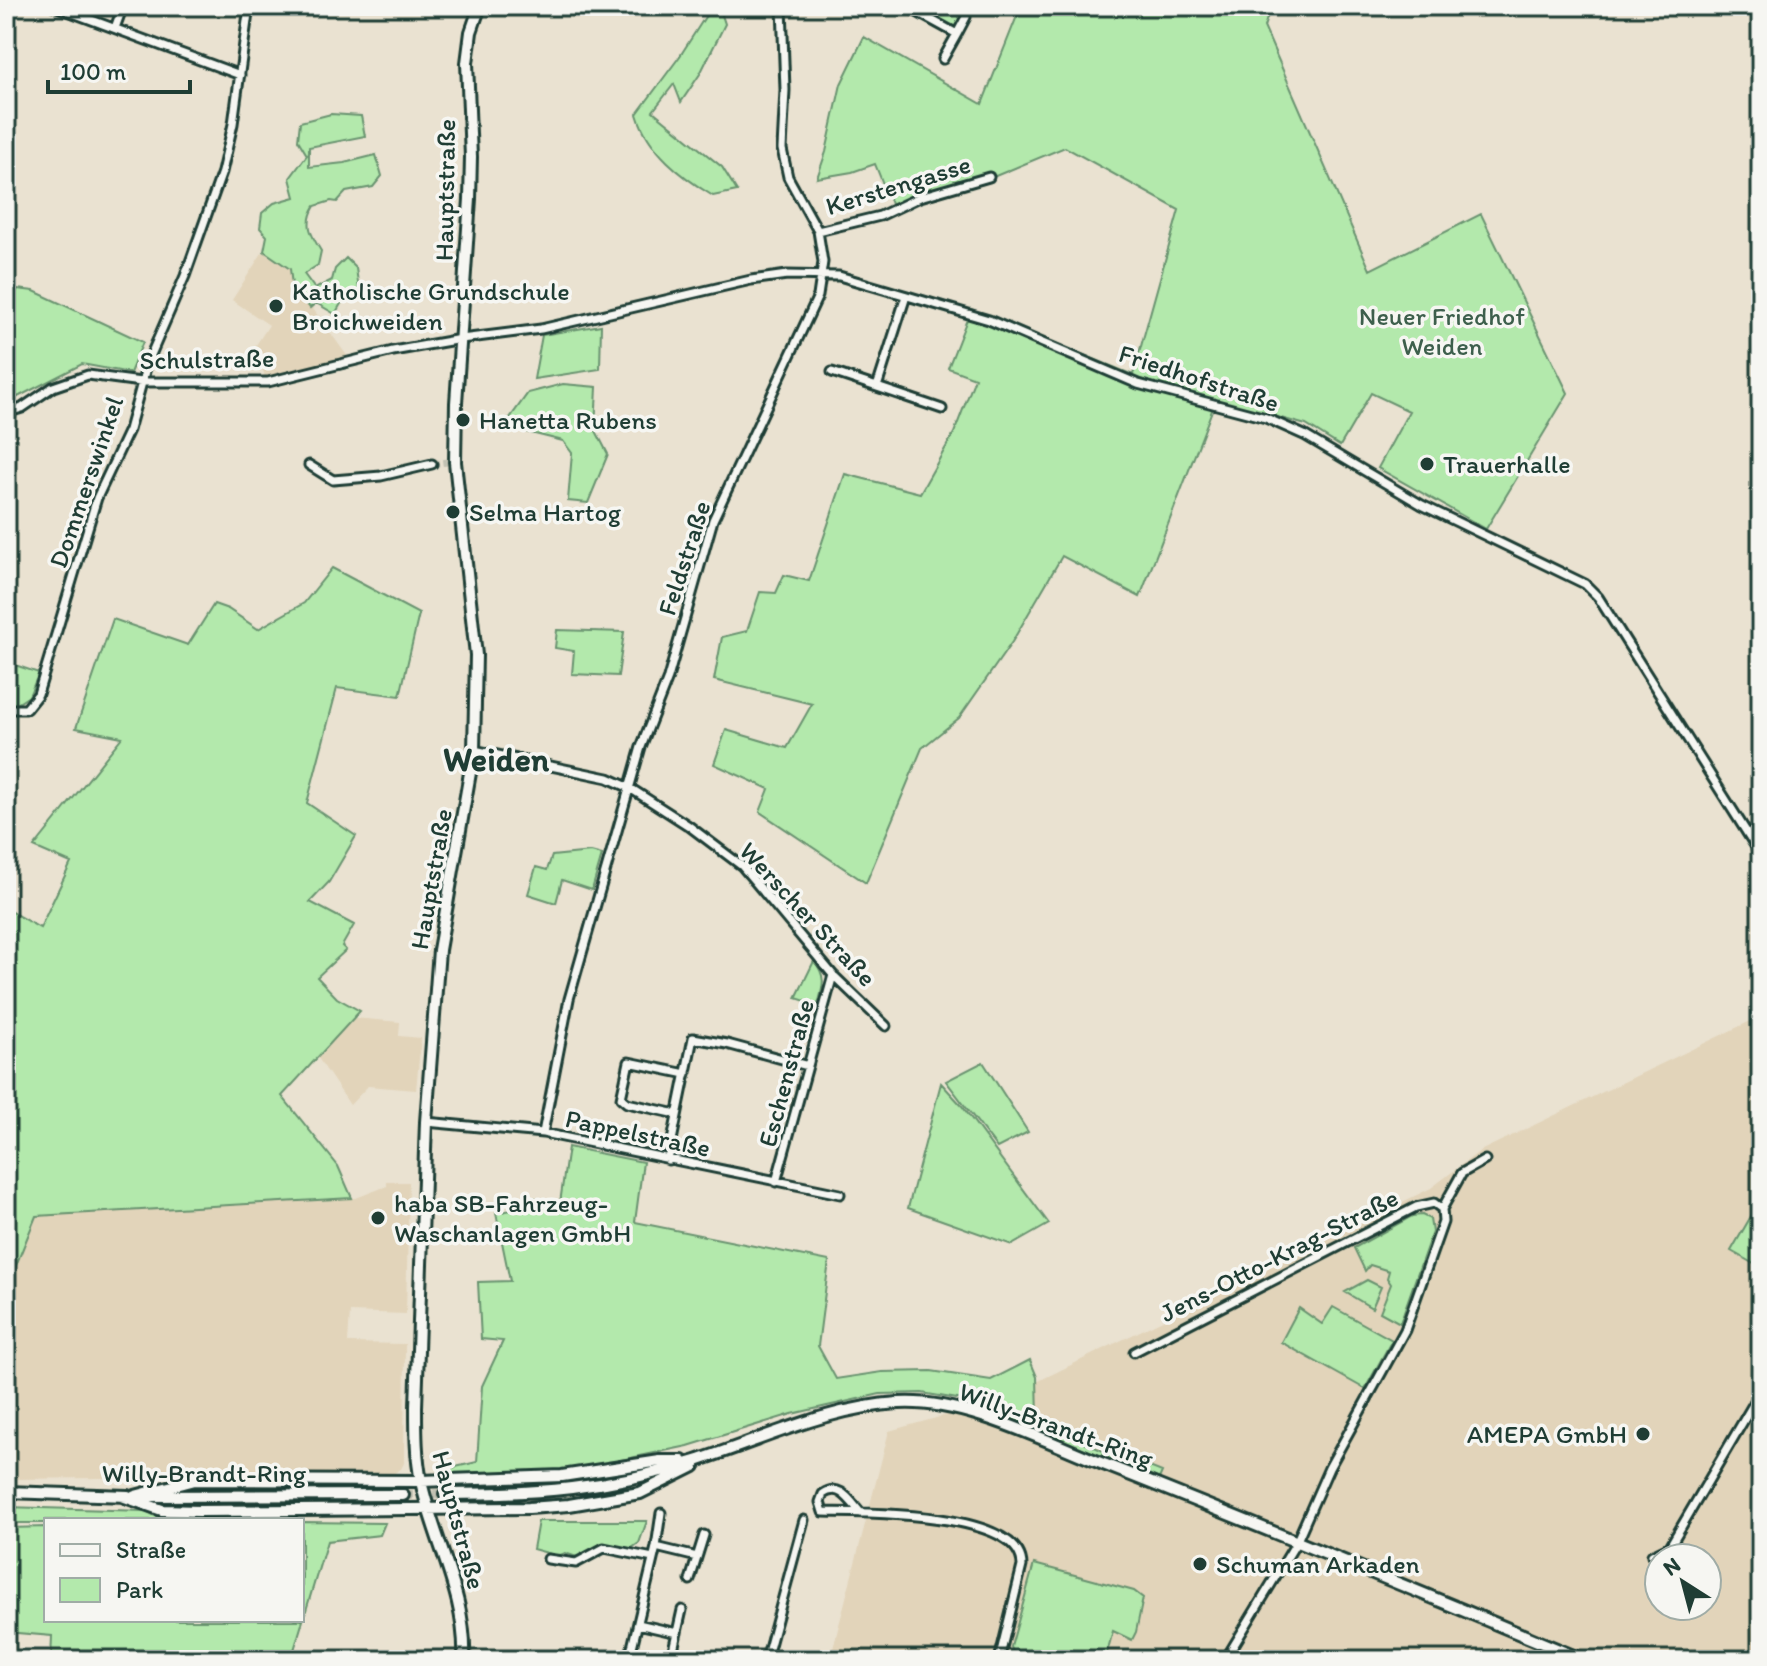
<svg xmlns="http://www.w3.org/2000/svg" width="1767" height="1666" font-family="Itim,sans-serif">
	<rect width="100%" height="100%" fill="#eae2d1"/>
	<filter id="ink" filterUnits="userSpaceOnUse"><feTurbulence type="fractalNoise" baseFrequency=".0125" numOctaves="2"/><feDisplacementMap in="SourceGraphic" scale="16" xChannelSelector="R" yChannelSelector="G"/><feConvolveMatrix kernelMatrix="1 2 1 2 8 2 1 2 1" color-interpolation-filters="sRGB"/></filter>
	<g filter="url(#ink)">
		<path fill="#e2d4ba" fill-rule="evenodd" d="M281,223L295,284L348,357L265,377L256,345L269,325L232,300Z
			M1761,1016V1660H830L889,1431L998,1401L1431,1188L1480,1151ZM1659,1558H1707V1606H1659Z
			M354,1018L400,1022L399,1036L421,1038L416,1090L368,1086L350,1105L318,1058Z
			M387,1182H409L406,1314L350,1312L348,1343L405,1344L404,1463L401,1469L391,1475L6,1479V1290L35,1216L356,1198L387,1186Z"/>
		<path fill="#b3e9ac" stroke="#699370" stroke-width="2" d="M712,6H719L725,24L700,74L681,102L674,84L653,111L722,167L737,191L713,196C682,177 648,151 637,114L680,56Z
			M913,6H953L964,12L957,25L951,27Z
			M1021,6H1271L1264,27L1370,270L1481,214L1568,393L1486,529L1378,468L1409,411L1371,393L1340,446L1306,425L1216,400L1140,597L1062,556L1012,642L959,718L922,748L866,883L760,812L769,789L714,764L726,730L787,748L812,704L714,680L722,637L747,631L760,592L776,593L784,575L809,581L845,474L920,493L954,433L975,378L948,368L971,309L1133,375L1179,210L1065,147L969,187L926,198L895,214L875,164L852,172L817,178L826,152L841,84L864,37L982,104Z
			M331,114L361,116L365,136L309,147V167L344,163L376,155L382,176L373,187L346,192L337,202L331,201L315,206C304,224 311,235 321,251L318,265L304,274L315,289L332,280L335,269L346,258L356,268L359,290L342,302L335,314L316,303L310,308L292,285L290,269L264,251L267,236L260,228L262,213L274,203L295,197L290,178L307,155L298,140L300,122Z
			M17,289L34,291L143,342L130,373L82,364L6,403V330Z
			M601,325L600,369L534,379L542,335Z
			M563,384L597,387L595,429L608,454L588,503L568,501L572,453L563,441L523,431L510,418L528,393Z
			M332,568L419,614L400,696L337,688L307,803L356,836L329,882L310,902L354,925L342,946L346,950L317,977L337,998L360,1011L282,1096L338,1166L352,1198L36,1216L6,1290V909L40,928L71,863L34,847L122,737L76,728L113,619L188,645L214,604L228,609L258,629L304,603Z
			M557,630L624,632L618,676L572,674L574,651L555,648Z
			M6,662L39,673L29,696L14,706L6,704Z
			M591,852L602,855L592,890L562,880L556,903L528,894L536,867L547,870L552,856Z
			M814,961C827,976 823,987 818,1005L796,998Z
			M983,1062L1028,1132L997,1148L946,1081Z
			M941,1083L962,1106L1049,1224L1012,1245L908,1208Z
			M568,1147L643,1162L635,1222L829,1261L818,1346L836,1379L882,1372L931,1371L991,1380L1030,1360L1037,1377L1038,1417L1046,1424L1107,1453L1112,1452L1162,1472L1159,1479L963,1400L922,1393L880,1394L792,1414L688,1446L573,1470L449,1474L447,1469L477,1462L482,1386L503,1341L481,1339L478,1282L510,1281L496,1213L532,1206L535,1198L560,1203Z
			M1761,1199V1268L1731,1251Z
			M1422,1215L1430,1219L1432,1232L1400,1323L1380,1312L1391,1284L1387,1278L1389,1271L1370,1265L1365,1271L1354,1248L1412,1216Z
			M1367,1280L1381,1287L1372,1308L1345,1292Z
			M1333,1307L1392,1340L1365,1389L1281,1342L1299,1308L1322,1324Z
			M6,1507L146,1511L163,1520H46V1523H6Z
			M538,1521H647L639,1543L629,1550L602,1543L577,1557L565,1553L558,1556L533,1549Z
			M302,1522L385,1523L380,1535L327,1541L291,1660H51L52,1636L6,1632V1531L9,1528L46,1527V1620H302Z
			M1034,1564L1134,1591L1143,1598L1136,1632L1132,1640L1113,1631L1105,1660H1026L1015,1657L1011,1647Z"/>
		<g fill="none" stroke-linecap="round" stroke-linejoin="round">
			<path stroke="#c1c1b2" stroke-width="7" stroke-dasharray="7 3.5" stroke-linecap="butt" d="M432,464L447,462"/>
			<path stroke="#c1c1b2" stroke-width="10" stroke-dasharray="10 5" stroke-linecap="butt" d="M403,1495L445,1494"/>
			<g stroke="#1f3d34" stroke-width="13">
				<path id="street" d="M54,6L240,75
					M906,6L957,34L943,59
					M115,28L123,6
					M957,34L966,17
					M818,231L880,216L920,197L989,177
					M832,372L877,387L906,296
					M877,387L942,409
					M6,413L22,408L53,387L88,375L141,382H268L393,351L461,339L541,329L751,280L787,275L839,276L989,320L1138,384L1266,418L1304,435L1422,505L1585,584L1598,597L1761,855
					M309,465L333,480L381,476L432,464
					M6,709H26L38,694L97,498L129,430L147,364L185,276L222,172L233,124L249,6
					M474,750L608,778L630,788L689,826L742,866L833,975L886,1026
					M677,1114L627,1103L621,1098L629,1062L686,1074
					M426,1122L543,1133L840,1194
					M543,1133L569,999L641,747L668,678L713,520L818,296L823,262L818,231L788,177L782,149L785,90L782,6
					M668,1160L693,1038L727,1044L808,1066
					M776,1182L833,975
					M1134,1352L1416,1207L1434,1203L1442,1209L1462,1173L1485,1160
					M861,1513C850,1501 840,1482 823,1494L820,1502L823,1512C861,1513 1022,1510 1022,1566L999,1660
					M656,1547L697,1557
					M1652,1555L1670,1546L1761,1391
					M548,1559L576,1563L604,1548L653,1558
					M690,1580L704,1535
					M638,1624L677,1633
					M671,1659L682,1610
					M629,1660L656,1547L661,1513
					M766,1660L804,1520
					M1225,1660L1296,1543L1329,1468L1405,1330L1443,1222L1442,1209"/>
			</g>
			<g stroke="#1f3d34" stroke-width="16">
				<path id="secondary" d="M6,1492L128,1496
					M445,1494C536,1494 608,1489 696,1461C762,1440 828,1407 899,1403C966,1399 1044,1441 1106,1465C1266,1528 1424,1594 1583,1660
					M122,1496L162,1510L199,1511L529,1508L569,1505L640,1493L694,1466
					M135,1496L195,1480L421,1481L562,1476L660,1461H682
					M148,1496L403,1495
					M464,1660C467,1596 434,1542 421,1481C416,1457 416,1432 416,1407L426,1122L439,950L474,750L476,655L455,462L456,403L470,199L471,157L467,63L471,32L480,6"/>
			</g>
			<use href="#street" stroke="#f6f6f2" stroke-width="7"/>
			<use href="#secondary" stroke="#f6f6f2" stroke-width="10"/>
		</g>
	</g>
	<g fill="#1f3d34" stroke="#f6f6f2" stroke-width="3">
		<circle cx="276" cy="306" r="8"/>
		<circle cx="463" cy="420" r="8"/>
		<circle cx="1427" cy="464" r="8"/>
		<circle cx="453" cy="512" r="8"/>
		<circle cx="378" cy="1218" r="8"/>
		<circle cx="1643" cy="1434" r="8"/>
		<circle cx="1200" cy="1564" r="8"/>
	</g>
	<g text-anchor="middle" stroke-width="7" stroke-linejoin="round" paint-order="stroke">
		<g font-size="26" fill="#1f3d34" stroke="#f6f6f2">
			<text transform="translate(898 185) rotate(-17)" y="9">Kerstengasse</text>
			<text transform="translate(445 190) rotate(-89)" y="9">Hauptstraße</text>
			<text transform="translate(207 359) rotate(-1)" y="9">Schulstraße</text>
			<text transform="translate(1199 378) rotate(18)" y="9">Friedhofstraße</text>
			<text transform="translate(86 482) rotate(-71)" y="9">Dommerswinkel</text>
			<text transform="translate(684 558) rotate(-72)" y="9">Feldstraße</text>
			<text transform="translate(431 879) rotate(-80)" y="9">Hauptstraße</text>
			<text transform="translate(808 914) rotate(47)" y="9">Werscher Straße</text>
			<text transform="translate(786 1073) rotate(-75)" y="9">Eschenstraße</text>
			<text transform="translate(638 1133) rotate(12)" y="9">Pappelstraße</text>
			<text transform="translate(1279 1255) rotate(-27)" y="9">Jens-Otto-Krag-Straße</text>
			<text transform="translate(1056 1425) rotate(20)" y="9">Willy-Brandt-Ring</text>
			<text x="204" y="1482">Willy-Brandt-Ring</text>
			<text transform="translate(459 1520) rotate(75)" y="9">Hauptstraße</text>
		</g>
		<g font-size="26" fill="#1f3d34" stroke="#f6f6f2" text-anchor="start">
			<text x="292" y="300">Katholische Grundschule<tspan x="292" dy="30">Broichweiden</tspan></text>
			<text x="479" y="429">Hanetta Rubens</text>
			<text x="1443" y="473">Trauerhalle</text>
			<text x="469" y="521">Selma Hartog</text>
			<text x="394" y="1212">haba SB-Fahrzeug-<tspan x="394" dy="30">Waschanlagen GmbH</tspan></text>
			<text x="1627" y="1443" text-anchor="end">AMEPA GmbH</text>
			<text x="1216" y="1573">Schuman Arkaden</text>
		</g>
		<g font-size="26" fill="#3d5f4c" stroke="#f6f6f2">
			<text x="1442" y="325">Neuer Friedhof<tspan x="1442" dy="30">Weiden</tspan></text>
		</g>
		<g font-size="34" font-weight="bold" fill="#1f3d34" stroke="#f6f6f2">
			<text x="496" y="771">Weiden</text>
		</g>
	</g>
	<rect width="1767" height="1666" fill="none" stroke="#f6f6f2" stroke-width="32"/>
	<rect x="16" y="16" width="1735" height="1634" fill="none" stroke="#1f3d34" stroke-width="3" filter="url(#ink)"/>
	<rect x="44" y="1518" width="260" height="104" fill="#f6f6f2" stroke="#a0aca6" stroke-width="2"/>
	<rect x="60" y="1544" width="40" height="12" fill="#f6f6f2" stroke="#a0aca6" stroke-width="2"/>
	<text x="116" y="1558" font-size="24" fill="#1f3d34">Straße</text>
	<rect x="60" y="1578" width="40" height="24" fill="#b3e9ac" stroke="#a0aca6" stroke-width="2"/>
	<text x="116" y="1598" font-size="24" fill="#1f3d34">Park</text>
	<g transform="translate(1683 1582) rotate(324)"><circle r="38" fill="#f6f6f2" stroke="#a0aca6" stroke-width="2"/>
	<path d="M0-6L14 30L0 20L-14 30Z" fill="#1f3d34"/>
	<text y="-12" font-size="22" font-weight="bold" text-anchor="middle" fill="#1f3d34">N</text>
	</g>
	<path d="M48 80v12h142v-12" fill="none" stroke="#1f3d34" stroke-width="4"/>
	<text x="60" y="80" font-size="24" fill="#1f3d34" stroke="#f6f6f2" stroke-width="6" paint-order="stroke">100 m</text>
</svg>
